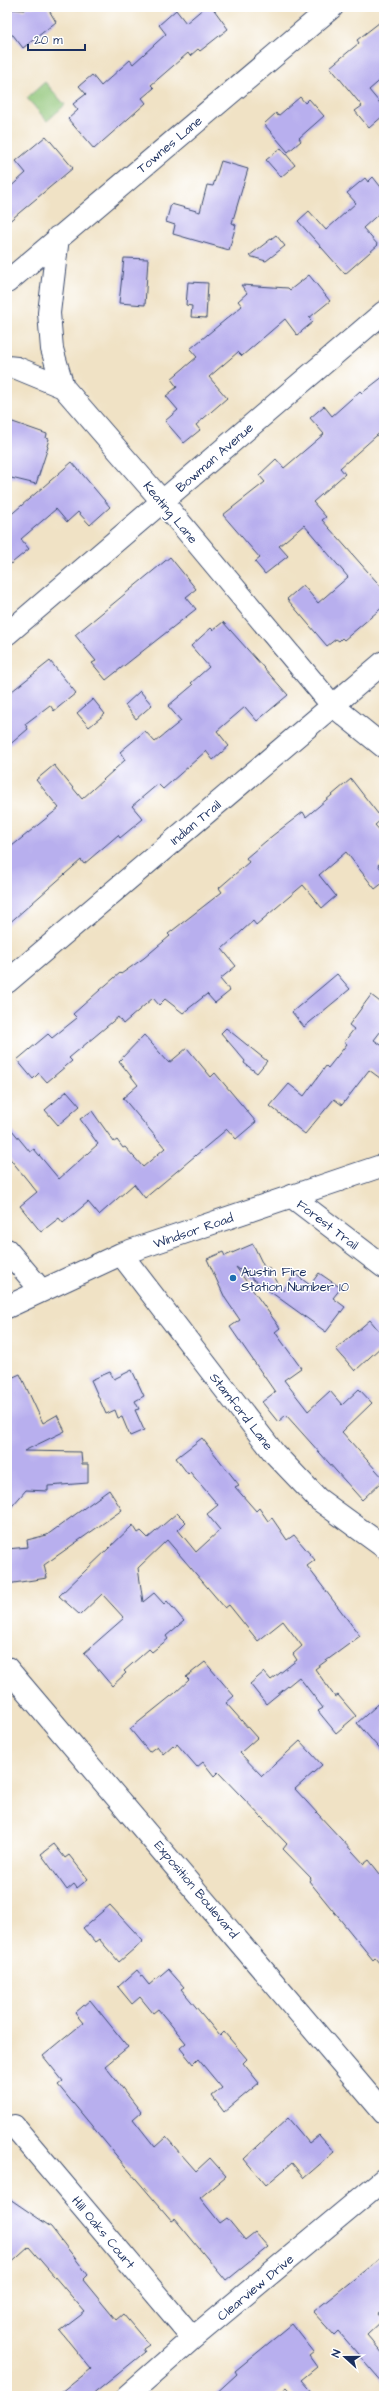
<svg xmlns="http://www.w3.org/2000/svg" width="391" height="2403" font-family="'Architects Daughter',sans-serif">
	<rect width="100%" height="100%" fill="#fff"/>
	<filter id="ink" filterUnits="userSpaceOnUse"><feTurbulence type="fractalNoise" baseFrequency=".025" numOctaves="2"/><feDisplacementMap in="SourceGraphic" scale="8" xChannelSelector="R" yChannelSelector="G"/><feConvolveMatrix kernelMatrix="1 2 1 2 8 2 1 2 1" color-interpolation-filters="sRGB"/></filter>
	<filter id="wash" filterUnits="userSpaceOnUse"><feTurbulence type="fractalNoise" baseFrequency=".012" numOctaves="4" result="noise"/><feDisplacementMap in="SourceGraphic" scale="16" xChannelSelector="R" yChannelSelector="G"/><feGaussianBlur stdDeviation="0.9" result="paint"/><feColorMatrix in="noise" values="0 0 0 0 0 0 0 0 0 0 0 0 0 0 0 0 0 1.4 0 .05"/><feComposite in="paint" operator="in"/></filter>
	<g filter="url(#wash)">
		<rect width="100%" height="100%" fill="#f0e2c5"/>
		<path fill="#8fc577" stroke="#557a6a" d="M45,82L65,105L47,121L27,98Z"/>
		<g id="blocks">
			<path fill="#b8afee" d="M25,7H47L56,22L23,48L13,35H7V9L25,10Z
				M205,7H212L228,29L200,51L198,49L190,56L188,53L151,85L154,88L142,98L146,103L94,149L68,119L78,110L73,104L86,94L79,86L92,75L101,86L130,60L133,64L166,34L159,25L176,10L186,23Z
				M384,19V77L369,90L384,108V115L369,128L355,111L362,106L330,67L359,43L357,40Z
				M300,97L305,103L309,99L324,116L299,138L301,141L288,152L264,124L276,113L278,116Z
				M46,136L73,168L7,223V190L26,173L16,161Z
				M281,148L295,165L281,177L266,160Z
				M221,161L248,169L232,223L236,225L229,250L173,234L175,225L166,222L171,204L200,212L207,185L213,186Z
				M373,177L384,191V209L363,228L378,245L345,274L298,221L309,211L326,230L356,203L347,193L365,178L368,182Z
				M276,235L285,246L266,261L249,256Z
				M124,258L148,259L145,305L119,303Z
				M309,275L330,301L309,318L313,322L297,335L285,319L242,356L238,352L209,377L227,398L196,425L200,430L184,443L165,421L178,410L166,396L177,387L171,379L197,357L190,349L242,306L238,301L247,293L241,285L288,288L290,290Z
				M188,282L208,283L206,318L191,317L192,306L186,305Z
				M384,376V429L340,468L345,474L313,502L326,517L322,520L384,590V606L344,640L342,638L339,641L336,639L327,646L287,599L303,585L318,603L348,577L304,525L279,546L288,556L265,574L255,562L260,558L223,515L265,482L259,475L276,459L284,468L324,434L310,418L324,406L332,416L360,391L362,393Z
				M7,420L47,434L46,438L49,439L47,446L48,447L36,484L7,477Z
				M72,462L110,507L90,525L78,512L67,522L56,509L21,539L29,549L7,567V518Z
				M170,557L196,589L186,597L196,609L106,680L92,663L96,661L75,635Z
				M223,622L288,695L257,721L245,707L217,731L229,746L213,760L206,751L163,789L158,784L132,806L143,819L120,838L118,835L84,864L81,860L7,925V850L59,808L36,780L54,765L82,799L125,760L120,752L145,731L155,742L181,721L168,706L193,685L191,683L209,667L191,646L211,628L213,630Z
				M50,661L76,693L54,711L50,705L25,724L28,729L7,747V695Z
				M140,691L152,705L136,719L125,705Z
				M93,699L105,714L89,727L77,713Z
				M351,779L382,819L375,825L384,835V860L378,865L384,873V882L375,889L346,852L319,875L336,896L322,908L303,885L256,925L253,921L222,949L236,966L220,979L230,991L215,1003L207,994L183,1013L165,999L159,1005L153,998L123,1024L118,1017L69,1058L72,1061L47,1082L39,1073L33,1079L17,1060L48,1034L52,1038L77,1018L73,1014L100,990L120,973L121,974L144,958L170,936L168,934L222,892L219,888L249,862L246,858L272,836L303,812L306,817Z
				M337,974L350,989L304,1027L292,1012Z
				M371,995L384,1005V1027L374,1040L384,1047V1081L369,1070L342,1105L334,1099L305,1134L270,1106L289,1084L304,1096L326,1066L328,1068L347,1044L344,1042L354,1029L349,1025Z
				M226,1028L267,1061L257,1073L244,1063L245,1061L221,1033Z
				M144,1035L169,1063L187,1048L211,1077L215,1073L256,1122L236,1139L227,1129L145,1198L134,1184L99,1215L88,1202L63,1223L59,1218L41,1232L20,1206L37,1192L7,1155V1124L30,1152L34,1149L59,1179L98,1144L80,1119L92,1111L114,1142L117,1140L123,1148L125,1147L143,1167L165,1148L123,1098L138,1085L119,1061Z
				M67,1091L80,1106L58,1125L45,1110Z
				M253,1244L265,1269L268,1267L283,1291L295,1274L310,1285L319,1273L341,1288L333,1298L345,1307L326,1332L236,1267L280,1328L275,1332L301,1368L284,1380L308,1411L330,1391L342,1405L359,1389L372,1403L342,1432L384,1479L362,1500L286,1415L278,1422L262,1402L275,1392L230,1327L240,1320L225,1298L207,1259L223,1252L225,1256Z
				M370,1320L384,1337V1344L355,1371L336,1349Z
				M132,1370L144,1396L135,1401L139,1409L135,1410L144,1430L130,1436L122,1417L118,1418L115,1410L106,1414L91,1380L110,1372L114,1379Z
				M20,1374L43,1423L57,1415L65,1431L24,1451L81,1452L82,1464H88V1483L48,1486V1491L26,1490L7,1512V1380Z
				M202,1438L239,1485L235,1487L256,1511L259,1508L268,1521L272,1518L287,1540L294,1535L315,1560L307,1566L360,1636L315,1669L335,1697L338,1695L356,1716L336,1733L318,1711L323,1708L299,1677L266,1704L250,1684L264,1672L271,1680L297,1660L293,1654L302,1646L283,1621L258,1641L229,1605L225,1608L167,1540L138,1568L143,1602L154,1593L164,1604L167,1601L184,1621L166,1636L168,1639L152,1652L149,1649L124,1671L126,1673L112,1686L84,1653L124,1618L102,1594L80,1615L59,1596L133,1525L138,1533L141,1531L148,1538L177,1513L186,1522L178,1530L196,1552L220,1530L207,1514L218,1505L190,1472L188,1474L176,1458Z
				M109,1490L122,1510L44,1565L47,1578L7,1584V1549L28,1547L27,1540L47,1535Z
				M205,1662L234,1696L226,1703L257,1738L240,1753L262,1776L300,1741L322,1765L295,1789L364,1864L369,1860L384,1879V1969L375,1958L373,1960L309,1881L311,1878L283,1849L287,1844L218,1772L214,1776L203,1762L197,1767L177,1744L175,1747L173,1745L163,1754L157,1746L149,1752L130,1729L175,1693L189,1680L186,1677Z
				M384,1699V1754L357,1723Z
				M54,1844L65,1858L69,1855L88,1879L77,1888L74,1884L67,1890L41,1854Z
				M110,1905L143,1941L119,1962L99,1939L95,1942L83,1928Z
				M168,1969L184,1987L181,1989L220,2036L224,2032L247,2059L243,2063L259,2083L224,2112L212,2096L222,2088L198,2059L193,2064L180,2048L186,2043L158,2009L153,2013L140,1997L132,2004L118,1987L137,1970L149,1985Z
				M90,2000L128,2047L105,2066L141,2112L133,2119L155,2147L166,2137L196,2171L210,2158L226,2176L200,2198L220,2223L227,2218L245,2240L255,2232L268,2247L226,2281L175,2219L172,2221L125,2166L58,2085L63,2081L43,2056L83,2023L75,2013Z
				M288,2118L309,2143L319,2135L334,2152L304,2178L292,2163L266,2185L244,2159Z
				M7,2197L51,2227L88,2275L83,2280L116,2320L123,2314L149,2345L143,2349L145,2352L91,2396H57L91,2369L60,2331L85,2312L29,2247L7,2267Z
				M384,2255V2311L378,2314L383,2320L367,2335L384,2355V2384L339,2332L335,2336L313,2312Z
				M292,2324L314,2352L309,2356L317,2367L301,2380L315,2396H295L287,2387L277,2396H213L237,2374L235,2371Z"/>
		</g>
	</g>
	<g filter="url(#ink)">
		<use href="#blocks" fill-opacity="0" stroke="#3b4a6d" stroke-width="1"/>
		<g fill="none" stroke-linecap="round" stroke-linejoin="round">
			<g stroke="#3b4a6d" stroke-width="24">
				<path id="minor" d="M58,237L49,313L52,349L63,387L162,501L332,705L384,747
					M7,282L332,7
					M7,367L17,368L63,387
					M7,634L384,312
					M7,982L384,662
					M291,1196L384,1267
					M7,1250L41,1290
					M121,1254L274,1453L318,1499L384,1547
					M7,1307L121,1254L384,1165
					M7,1668L384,2113
					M14,2126L193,2338
					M127,2396L193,2338L384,2179"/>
			</g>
			<use href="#minor" stroke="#fff" stroke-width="22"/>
		</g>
	</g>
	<circle fill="#1f6fb2" stroke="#fff" stroke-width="1.5" cx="233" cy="1278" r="4"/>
	<g text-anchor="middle" stroke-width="3" stroke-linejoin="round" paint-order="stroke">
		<g font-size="13" fill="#1b2f5e" stroke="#fff">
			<text transform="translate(169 144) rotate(-40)" y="5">Townes Lane</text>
			<text transform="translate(214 457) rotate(-41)" y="5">Bowman Avenue</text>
			<text transform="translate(171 512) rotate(50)" y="5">Keating Lane</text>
			<text transform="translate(195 822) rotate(-40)" y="5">Indian Trail</text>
			<text transform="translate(328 1224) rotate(37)" y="5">Forest Trail</text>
			<text transform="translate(193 1230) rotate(-19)" y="5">Windsor Road</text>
			<text transform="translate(242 1411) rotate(52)" y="5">Stamford Lane</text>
			<text transform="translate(197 1889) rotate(50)" y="5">Exposition Boulevard</text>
			<text transform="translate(104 2232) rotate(50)" y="5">Hill Oaks Court</text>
			<text transform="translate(255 2287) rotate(-40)" y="5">Clearview Drive</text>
		</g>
		<g font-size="13" fill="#1b2f5e" stroke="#fff" text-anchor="start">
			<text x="241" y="1276">Austin Fire<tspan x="241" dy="15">Station Number 10</tspan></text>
		</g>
	</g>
	<rect width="391" height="2403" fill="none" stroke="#fff" stroke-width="24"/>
	<g transform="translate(345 2357) rotate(291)" stroke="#ffffff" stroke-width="3" paint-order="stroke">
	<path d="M0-3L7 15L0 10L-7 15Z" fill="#1b2f5e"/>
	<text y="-6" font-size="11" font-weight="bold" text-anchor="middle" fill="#1b2f5e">N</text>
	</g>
	<path d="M28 44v6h57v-6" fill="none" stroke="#1b2f5e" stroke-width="2"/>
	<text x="34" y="44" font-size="12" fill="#1b2f5e" stroke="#ffffff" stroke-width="3" paint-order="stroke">20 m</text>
</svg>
